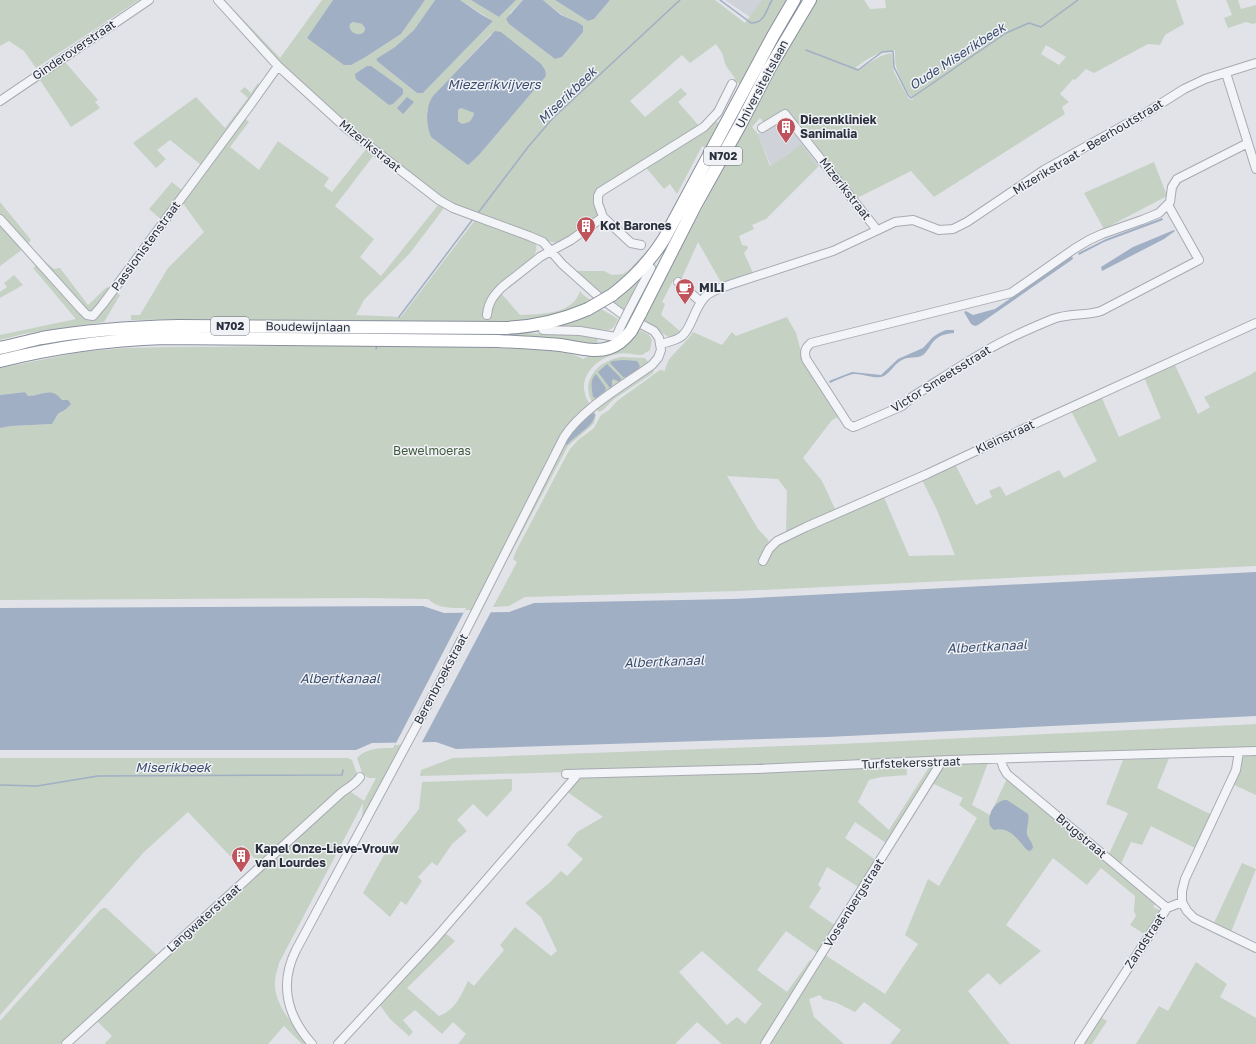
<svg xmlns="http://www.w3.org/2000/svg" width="1256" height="1044" font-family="'Golos Text',sans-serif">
	<rect width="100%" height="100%" fill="#e1e3e8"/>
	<path fill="#cfd2d9" d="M725,0H766L753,19Z
		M784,118L822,163L818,167L801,145L771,166L758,134Z"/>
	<path fill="#c5d1c3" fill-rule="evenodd" d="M0,0H139L36,68L24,51L9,41L0,46Z
		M322,0H333L307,38L351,65L364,58L401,34L425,0H435L414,30L395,47L376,59L378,62L417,93H423L493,21L460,0H471L499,17L516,0H523L510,13L509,24L555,59L562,57L583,32L577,22L562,15L543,0H555L588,21L594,19L610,0H715L745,23L762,0H790L742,85L734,81L735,78L726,66L722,53L716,44L690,63L682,55L630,101L645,117L681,88L687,94L678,102L700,127L714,120L720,124L674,216L633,274L601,296L574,271H604L612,275L623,274L629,270L655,242L668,221L706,148L702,146L677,194L670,184L664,189L644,165L597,190L598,216L563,241L558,243L547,241L447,201L347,125L277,60L234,13L235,11L280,58ZM491,34L546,76L479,155L468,164L431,137L427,110L459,69Z
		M816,0H864L870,9L886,8L885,0H1176L1184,24L1165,35L1160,45L1148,44L1094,73L1086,69L1075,80L1073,79L1060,94L1069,102L1062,107L1065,114L934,197L911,171L855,199L786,110L767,122H763L760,118L752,127L758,134L770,166L790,153L801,144L818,167L766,219L752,225L754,229L739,236L742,245L747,246L748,248L744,253L753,273L722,284L698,242L681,280L675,277L662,302L665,304L661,315L681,332L673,337H669L642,321L793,38ZM1046,45L1066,57L1059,65L1041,54ZM895,50C895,55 895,61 896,66C898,73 906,93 912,97L913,100L909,99L894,72L892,55L891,53L881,56L859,69L855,68C868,58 879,51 895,50Z
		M1226,0H1238L1241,9L1256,5V23L1253,24L1246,22L1228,28L1224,18L1232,15Z
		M353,22L362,24L365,28L364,32L361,34C355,35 348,31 350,24Z
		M65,62L98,100L95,102L100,108L71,127L40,80Z
		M258,83L261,86L244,118L249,122L230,147L259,170L278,141L329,178L324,186L332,192L367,148L374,155L335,206L374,239L360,257L381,276L439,204L444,208L410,253L364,300L356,315L401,317L475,220L533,240C538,246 537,251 533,257C518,269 477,294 484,317L491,316L493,305L500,292L520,315C540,314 573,315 580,291L582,294L593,302L569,312L521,323L202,319L131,320V315H140L168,268L204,232L182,202L206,169L170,140L157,150L166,159L156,168L133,143L196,97L225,128L248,98L240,91L245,87L251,93Z
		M461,108L474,113C472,120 470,123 463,125L458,121V110Z
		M1154,162L1167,196L1104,229L1084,193Z
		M172,182L184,192L163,221L149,209Z
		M0,202L31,240L23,249L0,266Z
		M43,260L54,269L60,268L88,305L107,287L120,295L104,322L23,334L0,340V335L76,319L33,268Z
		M14,275L23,285L0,298V292L7,287L4,283Z
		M641,279L623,310L611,303Z
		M601,309L618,319L614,327L609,330L560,326L576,321Z
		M787,317L796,333L803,359L840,416L832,420L803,458L822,481L836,511L786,533L787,491L778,479L727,476L758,529L769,541L766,546H774L883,495L909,556L955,555L937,510L922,480L955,464L976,505L992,497L989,491L1000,486L1006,496L1059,470L1064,478L1097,461L1070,409L1101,396L1119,437L1161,418L1144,377L1175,365L1198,414L1210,407L1204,397L1250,375L1256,371V566L739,591L525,597L509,606L493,607L517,562L513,559L516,551L565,458L570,449L578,440L594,428L601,415L609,410L617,401L660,370L665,371C667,357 677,352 685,342C688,339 691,335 693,332L722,345L732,332L736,336Z
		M638,329L649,335L652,340L650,350L642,355C633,355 625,352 617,354C601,357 585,369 584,386C584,394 587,400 591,406L577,414L568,426L418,716L362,818L363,803L279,963C278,969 275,975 275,981C273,1005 295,1026 308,1044H302L284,1026L268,1044H106L105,1043L112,1036L97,1021L348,790L364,801L376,778H369L363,775L357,758C366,748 380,748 393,748L466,608C453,608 438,609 428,599L367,598L0,600V428L11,426L52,424L58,414L61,413L68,400H62C51,387 42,396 28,396L25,392L0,395V368L81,352L125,348L173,347C279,346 385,344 491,348C513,349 565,348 583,359Z
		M162,330L504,333C535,333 566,334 597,337L598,339L597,343L595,344L559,340L162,335L0,356V352L81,336Z
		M621,357L645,358L649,363L593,404C579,381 598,361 621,357Z
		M654,369L653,373L614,399L603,410L599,412L596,408Z
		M593,410L596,415L594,423L590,427L568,446L509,557L508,556L570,434Z
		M1256,724V748L755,767L420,776L421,770L453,758L840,744Z
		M1256,755V795L1232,784L1242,758L1244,756Z
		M0,758H348L352,760L357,774L355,781L259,864L243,845L231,857L188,812L144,852L0,1015Z
		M1169,758L1157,788L1212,815L1197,849L1151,826L1142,845L1131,842L1120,866L1161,898L1153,907L1161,911L1146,935L1130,925L1136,916L1134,911L1135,896L1101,868L1087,885L1053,858L1006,925L1041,951L1000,985L988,973L968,991L1010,1044H890L901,1030L864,1002L855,1012L837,1003L823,999L820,995L809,999L814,1017L844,1044H722L697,1022L676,1043L677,1044H458L466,1034L453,1022L442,1034L415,1010L403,1020L413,1032L409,1036L390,1019L379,1004L444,932L455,941L407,988L439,1016C455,1010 461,996 468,981L474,986L504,950L500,945L515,927L551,956L557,951L541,917L525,903L548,884L561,871L567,876L583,859L567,845L577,832L603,817L566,791L580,777L906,764L907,775L881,777L869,780L858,802L889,830L931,764L988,763L972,805L990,815L1010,772L1108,856L1128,813L1106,804L1123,760ZM932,783L963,798L959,805L977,818L939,886L928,879L905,935L918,944L885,994L825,955L819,967L810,960L787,992L757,970L786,931L819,954L836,926L809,907L821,888L818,885L827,867L860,888L877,861L845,838L855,822L892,847ZM702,951L762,1004L745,1024L737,1017L727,1025L679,972Z
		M512,779V790L487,817L473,804L457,820L467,831L452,844L437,866L432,862L418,877L422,881L406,905L401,901L390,917L363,893L388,848L419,809L422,782Z
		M1242,863L1256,869L1231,932L1213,925Z
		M103,908H106L157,955L155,959L64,1044H0V1021L100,910Z
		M1196,962L1227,984L1220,997L1256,1018V1044H1136L1159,1006L1168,1011Z
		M1099,1016L1107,1021L1092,1044H1081Z"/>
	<path fill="#a0afc4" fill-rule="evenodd" d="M333,0H425L401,34L364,58L351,65H344L307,38ZM353,22L362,24L365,28L364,32L361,34C355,35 348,31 350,24Z
		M435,0H460L482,15L493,21L423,93H417L378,62L376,59L395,47L414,30Z
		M471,0H516L499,17Z
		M523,0H543L561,15L577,22L583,26V32L562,57L555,59L509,24L506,19Z
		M555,0H610L594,19L588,21Z
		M495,31L501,32L541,64L545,70L546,76L479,155L468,165L431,137C426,124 425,108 433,96ZM461,108L474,113C472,120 470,123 462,124L458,121V110Z
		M367,66H371L403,89V94L393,104L389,105L356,79L355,74Z
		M407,97L414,102L403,114L397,108Z
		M1162,218L1163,220L1104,242L1079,255L1078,253L1106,239Z
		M1174,230L1175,231L1164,239L1102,271L1101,267L1133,247Z
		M1072,256L1073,259L978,325L975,326L971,324L964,312L966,311L973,315L995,309Z
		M946,330H954V333C942,334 935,337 929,348C927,350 926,353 923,355C917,359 909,356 902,360C895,363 891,372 884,376C875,380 863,373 853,374C845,376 837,380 830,383L829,381L852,372L881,375L898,359L923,348L933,337L939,333Z
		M624,360L637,361L640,366L638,369L626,377H623L610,363L612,361Z
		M607,364L621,378L620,382L613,379L612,381V386L610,388L598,372Z
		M596,374L606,388L605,391L596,398L593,397C592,389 589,380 596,374Z
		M25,392L28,396C42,396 51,386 62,400H68L71,404L66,409L58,414L52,424L11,426L0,428V395Z
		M591,413L595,414C595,426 575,435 567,445L565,444L576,427Z
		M1256,572V716L827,737L456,749L436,742L372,743L356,750H0V608L423,606L444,613L509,612L534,603L733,599Z
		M1004,800H1007L1028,814C1030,820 1026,827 1027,834C1028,839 1033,842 1033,848L1030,851L1027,850C1018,840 1010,826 994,830L990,826C987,816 993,803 1004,800Z"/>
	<path fill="#e1e3e8" d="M465,610H492L421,744L395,745Z"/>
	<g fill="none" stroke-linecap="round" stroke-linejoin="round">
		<path stroke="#a0afc4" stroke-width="1.5" d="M720,0L751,23C765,23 766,10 772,0
			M806,50L858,70L882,52L893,51L894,67L908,95L911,98L1006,33L1029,23L1041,27L1078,0
			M478,213L528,147L553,118L680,0
			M399,317L473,219
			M376,349L377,346
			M0,785L37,786L98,776L342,775L343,770"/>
		<g stroke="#a7aab2" stroke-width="10">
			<path id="minor" d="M218,0L278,66L346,128L439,200L453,208L529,236L543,242L562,264L599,297L622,314L654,331L659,338L661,350L658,358L652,365C624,385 583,408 564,437L440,682L296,950C279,984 287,1016 312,1044
				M1226,73L1256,169
				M0,101L149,0
				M762,128L785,114L877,230
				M1168,205L1199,260L1101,311C1086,316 1069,313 1053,319C1031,328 1005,339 984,352C960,366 936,382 912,397L902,406L856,426L853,427L848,424L806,359C804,352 805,348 811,343L1011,293L1074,249L1089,240L1102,234L1142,220L1159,213L1170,202L1172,187L1177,179L1248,143
				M0,219L82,310L87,315L93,316L103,304L251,104L278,66
				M641,245L631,243L603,217L598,203V196L600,192L704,127L718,112L732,84
				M678,282L701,302
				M629,310L651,268
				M487,315C488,303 493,296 502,287L540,257L571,240L603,217
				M543,330L580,331L616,337L621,326
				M661,344C667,342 676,341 682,336C693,326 694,307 706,296C713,290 721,288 729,285L833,251L895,222L913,220L939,230L953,229L967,222L1044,170L1146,113L1184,89L1205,79L1256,63
				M763,561L769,549L777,541L806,527L927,474L1008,436L1256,323
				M1001,760L1003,767L1007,774L1167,908
				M566,774L756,769L950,760L1256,751
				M1182,902V891L1185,879L1236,770L1239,752
				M1182,902L1187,911L1194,918L1256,948
				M66,1044L341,793C347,788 356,784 360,777
				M338,1044L435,939L578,774
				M765,1044L942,761
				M1079,1044L1167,908L1182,902"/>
		</g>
		<g stroke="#8a909d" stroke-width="14">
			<path id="highway" d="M612,295C633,279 650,261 664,239L773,36L794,0
				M640,314L696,204L740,125L769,69L810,0
				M0,348C14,345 28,341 42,338C87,330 133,327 179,326L504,328C534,327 560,321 588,309
				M0,361C55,347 107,340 164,338L498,341C518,342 539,343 560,345C575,347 594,353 609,348C619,345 625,339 631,331"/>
		</g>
		<use href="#minor" stroke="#f3f4f7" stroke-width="8"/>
		<use href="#highway" stroke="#fff" stroke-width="12"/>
		<g stroke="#a7aab2" stroke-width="10" stroke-linecap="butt">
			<path id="minor-bridge" d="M621,326L629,310"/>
		</g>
		<g stroke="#8a909d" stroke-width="14" stroke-linecap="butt">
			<path id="highway-bridge" d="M588,309L612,295
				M631,331L640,314"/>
		</g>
		<use href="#minor-bridge" stroke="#f3f4f7" stroke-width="8"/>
		<use href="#highway-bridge" stroke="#fff" stroke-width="12"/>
	</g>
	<defs>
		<g id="building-pin" transform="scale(1)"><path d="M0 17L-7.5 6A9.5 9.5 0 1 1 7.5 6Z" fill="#bf545c" stroke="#f0f2f6"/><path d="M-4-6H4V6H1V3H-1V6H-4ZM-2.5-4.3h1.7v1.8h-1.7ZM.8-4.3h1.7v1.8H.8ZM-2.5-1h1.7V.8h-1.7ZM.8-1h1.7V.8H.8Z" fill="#fff"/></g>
		<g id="cafe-pin" transform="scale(1)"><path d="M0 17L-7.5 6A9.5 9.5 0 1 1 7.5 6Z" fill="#bf545c" stroke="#f0f2f6"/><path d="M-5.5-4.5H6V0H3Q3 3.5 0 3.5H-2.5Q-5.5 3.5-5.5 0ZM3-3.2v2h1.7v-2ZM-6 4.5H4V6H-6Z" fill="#fff"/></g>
	</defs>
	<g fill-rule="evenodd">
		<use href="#building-pin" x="786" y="127"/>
		<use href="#building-pin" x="586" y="226"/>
		<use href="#cafe-pin" x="685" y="288"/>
		<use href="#building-pin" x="241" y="856"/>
	</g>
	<g text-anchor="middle" stroke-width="3" stroke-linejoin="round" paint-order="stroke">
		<g fill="#f0f2f6" stroke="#666a75" stroke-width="1">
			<rect x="704" y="147" width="38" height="18" rx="3"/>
			<rect x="211" y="317" width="38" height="18" rx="3"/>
		</g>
		<g font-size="11" font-weight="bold" fill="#2b303e">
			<text x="723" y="160">N702</text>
			<text x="230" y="330">N702</text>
		</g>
		<g font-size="12" fill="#2b303e" stroke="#f0f2f6">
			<text transform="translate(74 50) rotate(-34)" y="4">Ginderoverstraat</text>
			<text transform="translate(762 84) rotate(-62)" y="4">Universiteitslaan</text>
			<text transform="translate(370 146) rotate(39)" y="4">Mizerikstraat</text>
			<text transform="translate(1088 147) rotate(-31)" y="4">Mizerikstraat - Beerhoutstraat</text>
			<text transform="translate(845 189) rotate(52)" y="4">Mizerikstraat</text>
			<text transform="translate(146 246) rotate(-54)" y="4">Passionistenstraat</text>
			<text transform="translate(308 327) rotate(1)" y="4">Boudewijnlaan</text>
			<text transform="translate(941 379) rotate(-32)" y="4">Victor Smeetsstraat</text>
			<text transform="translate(1005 437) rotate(-25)" y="4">Kleinstraat</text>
			<text transform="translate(441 679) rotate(-62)" y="4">Berenbroekstraat</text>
			<text transform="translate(911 763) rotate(-2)" y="4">Turfstekersstraat</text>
			<text transform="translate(1081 836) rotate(40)" y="4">Brugstraat</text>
			<text transform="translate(854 903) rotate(-58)" y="4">Vossenbergstraat</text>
			<text transform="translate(204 918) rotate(-42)" y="4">Langwaterstraat</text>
			<text transform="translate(1145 941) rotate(-57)" y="4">Zandstraat</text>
		</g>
		<g font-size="12" font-weight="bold" fill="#2b303e" stroke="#f0f2f6" text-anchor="start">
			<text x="800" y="124">Dierenkliniek<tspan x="800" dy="14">Sanimalia</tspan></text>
			<text x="600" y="230">Kot Barones</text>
			<text x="699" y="292">MILI</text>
			<text x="255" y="853">Kapel Onze-Lieve-Vrouw<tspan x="255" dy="14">van Lourdes</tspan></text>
		</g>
		<g font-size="12" fill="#3d583a" stroke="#f0f2f6">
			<text x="432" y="455">Bewelmoeras</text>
		</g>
		<g font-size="13" font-style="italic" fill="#3a4d6d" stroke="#f0f2f6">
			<text transform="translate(957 56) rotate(-33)" y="5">Oude Miserikbeek</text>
			<text x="494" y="89">Miezerikvijvers</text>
			<text transform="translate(567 95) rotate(-44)" y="5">Miserikbeek</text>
			<text transform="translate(987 646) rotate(-3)" y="5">Albertkanaal</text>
			<text transform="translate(664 661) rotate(-2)" y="5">Albertkanaal</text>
			<text x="340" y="683">Albertkanaal</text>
			<text x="173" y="772">Miserikbeek</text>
		</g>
	</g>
</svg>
